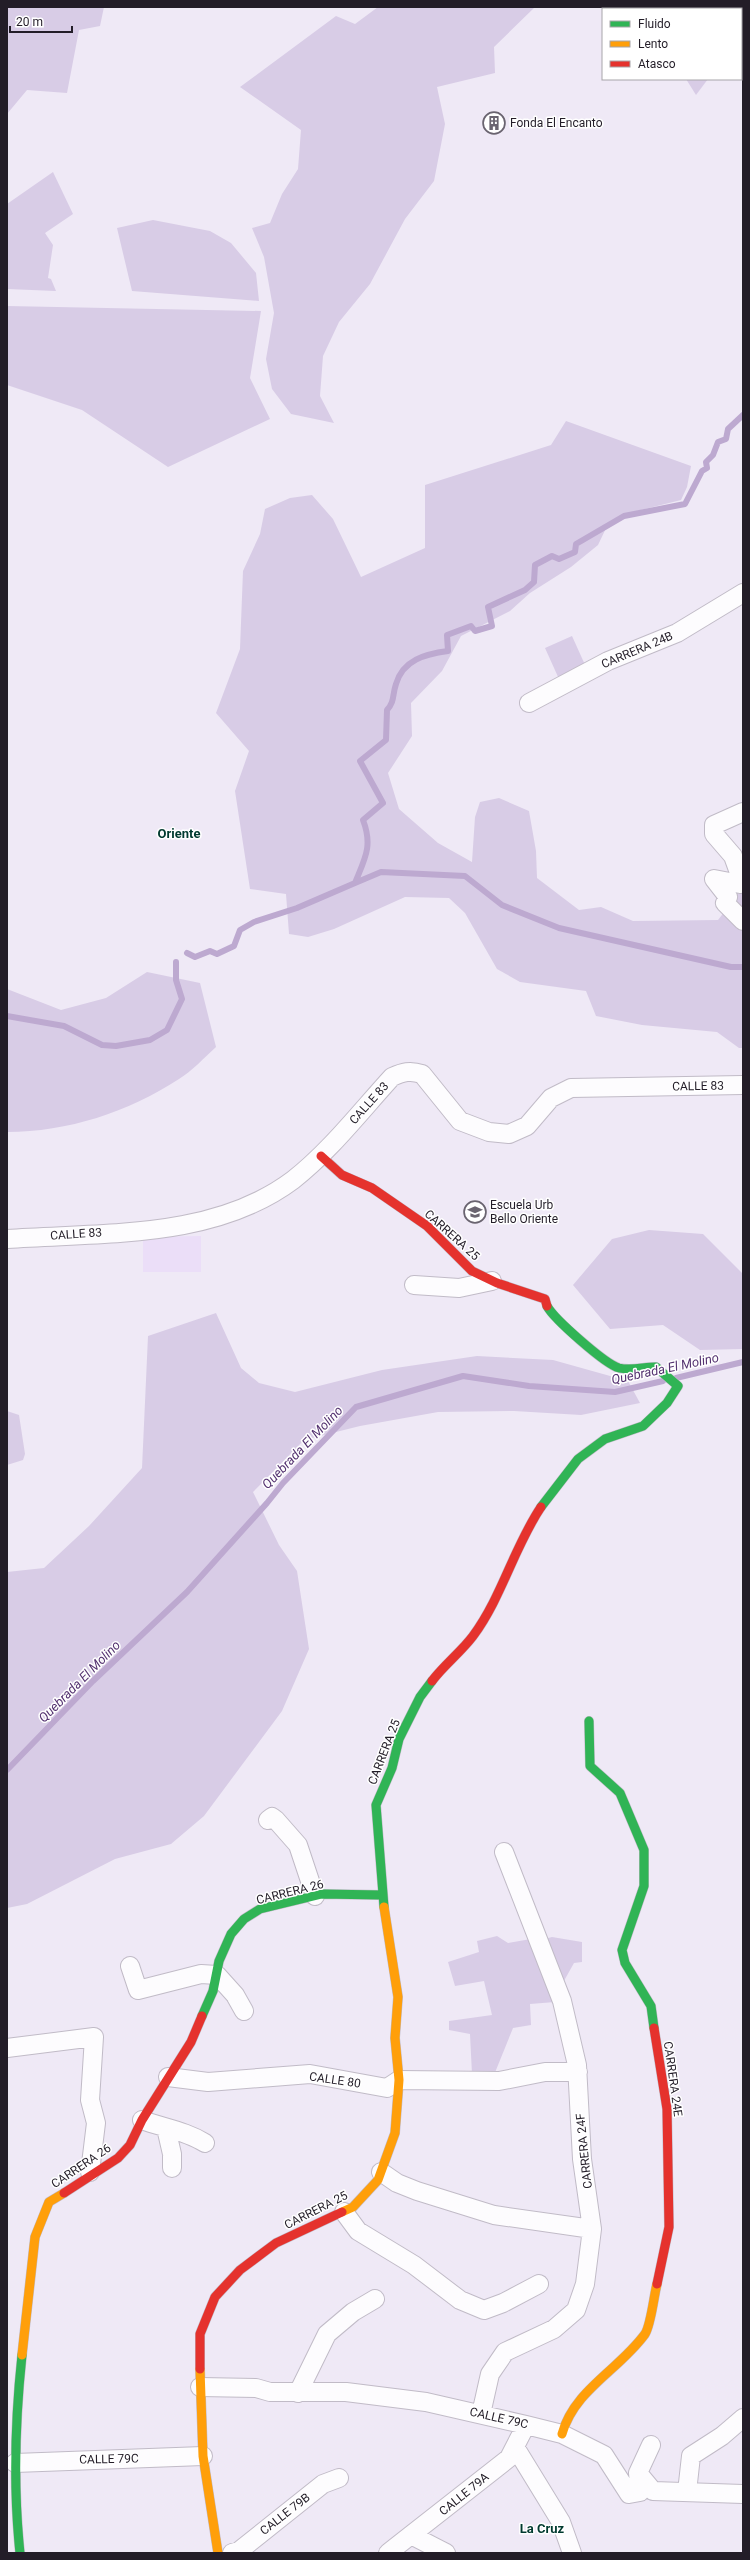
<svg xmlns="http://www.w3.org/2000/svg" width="750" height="2560" font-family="Roboto,sans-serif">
	<rect width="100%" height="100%" fill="#efe9f6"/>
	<path fill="#ebdef8" d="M201,1236V1272H143V1237Z"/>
	<path fill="#d8cce6" d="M7,7H104L100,26L79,30L67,93L27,90L7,114Z
		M378,7H535L494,47L495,73L437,87L445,124L434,181L405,219L370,284L339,322L323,356L320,396L334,423L291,414L272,389L266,359L274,313L264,257L252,228L270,223L282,194L298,169L301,130L240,87L336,16L355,24Z
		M640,7H743V35L741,38V9H640Z
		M686,79H708L696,95Z
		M53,172L73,214L45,233L53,245L48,278L51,279L56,291L7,289V204Z
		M153,220L210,231L231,243L256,273L259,301L132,291L117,228Z
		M7,306L261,311L250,378L270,419L168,467L82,410L7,385Z
		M566,421L691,466L687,487L681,500L629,513L609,522L598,545L571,567L530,593L510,611L461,636L442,671L411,703L412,736L388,773L399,809L438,843L472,862L475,817L480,802L499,798L529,811L536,851L537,878L579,910L601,907L633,921L718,920L738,894L743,892V1048H739L717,1032L642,1025L596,1016L586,991L520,982L497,969L465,913L449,898L405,897L334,929L308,937L289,934L286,894L250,889L235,791L249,751L216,713L240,649L243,571L260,534L265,509L290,498L312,495L333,519L361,577L425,548V485L551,445Z
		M572,636L586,667L559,679L545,648Z
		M147,972L200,983L216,1047C204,1058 192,1071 179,1079C128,1112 68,1132 7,1132V989L61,1010L106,998Z
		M649,1230L703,1234L743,1274V1349L700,1350L663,1325L610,1329L573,1285L612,1239Z
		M216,1313L241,1368L259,1383L295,1392L382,1370L477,1356L553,1360L628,1381L640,1403L581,1415L514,1411L438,1412L360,1426L304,1440L253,1492L279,1545L297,1571L309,1649L282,1711L204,1816L171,1844L115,1859L27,1904L7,1908V1572L44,1568L89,1526L142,1468L148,1336Z
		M7,1411L19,1415L25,1454L23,1460L7,1465Z
		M497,1936L508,1943L531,1939L555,2002L530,2004L531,2025L513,2028L494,2075L472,2074L470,2034L449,2030V2021L492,2015L484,1981L455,1986L448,1962L479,1952L477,1941Z
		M552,1937L582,1942V1962L574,1963L560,1988L541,1940Z"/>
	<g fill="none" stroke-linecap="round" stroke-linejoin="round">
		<path stroke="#bda9d0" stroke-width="6" d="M355,883L381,872L465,876L502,905L559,928L731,967H743
			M187,953L195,957L210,951L217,954L234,946L240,930L254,922L297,908L355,883C365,858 373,846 363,820L383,803L360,761L386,740L387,710C395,701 392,696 396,684C403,660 425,654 448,651L447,635L471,626L475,631L492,626L488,607L525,590L534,582L535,565L552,556L559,559L575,552L576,544L624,516L685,504L702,471L707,468L706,462L713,455L718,442L726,439L728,429L743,415
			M7,1016L64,1026L102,1045L116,1046L150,1040L167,1030L182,999L176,980V962
			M676,1378L743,1362
			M7,1770L93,1681L187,1592L267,1503L283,1483L356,1407L463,1376L529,1386L615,1392L663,1381"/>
		<g stroke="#c1bbc7" stroke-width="20">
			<path id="street" d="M529,703L608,661L677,633L743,593
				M743,812L714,825V834L733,856L742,881L740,884L714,879L728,897L725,903L743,921
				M7,1239C102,1232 213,1240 293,1180C330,1151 360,1112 392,1077C403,1072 410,1070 422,1074L460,1121L489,1132L509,1134L527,1126L551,1098L571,1088L743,1085
				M414,1285L459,1288L492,1281
				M268,1820L272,1817L276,1820L298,1845L315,1896
				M130,1966L138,1990L201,1974L217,1975L235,1995L244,2011
				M7,2048L94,2037L90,2100L96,2123L90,2172
				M168,2077L208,2082L310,2074L387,2088L399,2080L499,2081L545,2072H578
				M142,2120C164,2128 186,2131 205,2143
				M166,2128L172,2154V2168
				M381,2172L397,2183L417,2191L494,2215L592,2229
				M344,2212L358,2231L414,2265L460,2300L484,2310L503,2303L539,2284
				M200,2387L256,2388L270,2392H346L426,2402L526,2425L562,2434L604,2455L629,2494L640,2492L638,2473L653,2491L743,2494
				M298,2393L327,2334L353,2312L375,2299
				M481,2414L490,2374L505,2352L554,2329L576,2310L585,2284L592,2229L582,2159L577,2065L562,2001L504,1852
				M515,2447L561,2522L572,2553
				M15,2463L203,2456
				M638,2473L651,2445
				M687,2492L691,2456L722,2436L743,2418
				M411,2535L446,2553
				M232,2553L239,2551L323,2484L339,2478
				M388,2553L509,2458L526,2425"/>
		</g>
		<g stroke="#c1bbc7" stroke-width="10">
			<path id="fast" d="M541,1507L578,1459L605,1439L643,1426L667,1403L678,1386L656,1367C644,1367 631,1371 619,1368C605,1364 554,1319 547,1306
				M589,1721L590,1766L620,1793L644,1850V1886L622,1950L625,1963L651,2006L654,2028
				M384,1907L376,1805L392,1768L399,1739L420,1697L432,1681
				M202,2016L213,1991L219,1961L231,1934L244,1919L260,1909L322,1894L381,1895
				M20,2553C13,2487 15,2421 22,2355"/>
		</g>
		<g stroke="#c1bbc7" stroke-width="10">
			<path id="slow" d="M342,2212L353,2207L378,2180L395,2133L399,2080L395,2038L398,1997L384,1907
				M22,2355L35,2237L49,2202L64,2193
				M200,2369L203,2456L218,2553
				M562,2434C574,2390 619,2370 645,2334C651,2325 654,2295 657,2284"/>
		</g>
		<g stroke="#c1bbc7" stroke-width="10">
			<path id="jam" d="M321,1156L342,1175L372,1188L427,1226L472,1271L497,1283L545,1299L547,1306
				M432,1681C444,1665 461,1652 473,1636C502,1597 514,1547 541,1507
				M654,2028L667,2109L669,2227L657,2284
				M64,2193L118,2158L130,2145L142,2120L191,2042L202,2016
				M200,2369V2334L215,2297L240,2270L276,2243L342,2212"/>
		</g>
		<use href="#street" stroke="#fdfcfe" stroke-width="18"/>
		<use href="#fast" stroke="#30b455" stroke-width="9"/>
		<use href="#slow" stroke="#ff9f0a" stroke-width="9"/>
		<use href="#jam" stroke="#e5322d" stroke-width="9"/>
	</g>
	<defs>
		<g id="building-ring" transform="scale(1.15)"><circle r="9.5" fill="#fff" stroke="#6a6470" stroke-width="1.5"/><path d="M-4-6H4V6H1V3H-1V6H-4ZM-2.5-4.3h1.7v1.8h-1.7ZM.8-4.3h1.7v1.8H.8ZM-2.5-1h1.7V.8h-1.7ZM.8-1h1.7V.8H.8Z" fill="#6a6470"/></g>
		<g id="school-ring" transform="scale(1.15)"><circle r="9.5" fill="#fff" stroke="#6a6470" stroke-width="1.5"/><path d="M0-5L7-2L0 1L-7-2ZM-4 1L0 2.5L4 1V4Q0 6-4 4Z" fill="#6a6470"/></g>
	</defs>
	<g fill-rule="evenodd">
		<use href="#building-ring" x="494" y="123"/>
		<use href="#school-ring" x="475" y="1212"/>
	</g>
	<g text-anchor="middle" stroke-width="3" stroke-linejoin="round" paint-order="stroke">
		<g font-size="12" fill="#231d28" stroke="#fff" text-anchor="start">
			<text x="510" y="127">Fonda El Encanto</text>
			<text x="490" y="1209">Escuela Urb<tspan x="490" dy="14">Bello Oriente</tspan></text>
		</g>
		<g font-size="12" fill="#231d28" stroke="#fff">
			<text transform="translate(637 650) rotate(-23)" y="4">CARRERA 24B</text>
			<text transform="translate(698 1086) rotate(-1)" y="4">CALLE 83</text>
			<text transform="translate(369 1103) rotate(-48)" y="4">CALLE 83</text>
			<text transform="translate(76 1234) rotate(-4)" y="4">CALLE 83</text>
			<text transform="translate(452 1235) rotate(42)" y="4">CARRERA 25</text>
			<text transform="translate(384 1752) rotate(-69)" y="4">CARRERA 25</text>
			<text transform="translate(290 1892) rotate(-14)" y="4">CARRERA 26</text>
			<text transform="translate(673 2079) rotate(82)" y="4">CARRERA 24E</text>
			<text transform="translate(335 2080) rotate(8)" y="4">CALLE 80</text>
			<text transform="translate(584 2151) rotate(-96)" y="4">CARRERA 24F</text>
			<text transform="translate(81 2166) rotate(-34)" y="4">CARRERA 26</text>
			<text transform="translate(316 2210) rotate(-27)" y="4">CARRERA 25</text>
			<text transform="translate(499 2418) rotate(13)" y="4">CALLE 79C</text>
			<text transform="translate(109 2459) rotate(-1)" y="4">CALLE 79C</text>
			<text transform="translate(464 2494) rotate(-39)" y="4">CALLE 79A</text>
			<text transform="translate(285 2514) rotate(-38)" y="4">CALLE 79B</text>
		</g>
		<g font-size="13" font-weight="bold" fill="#003a2f" stroke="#fff">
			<text x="179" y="838">Oriente</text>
			<text x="542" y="2533">La Cruz</text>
		</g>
		<g font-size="13" font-style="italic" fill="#543270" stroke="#fff">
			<text transform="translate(665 1368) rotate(-12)" y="5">Quebrada El Molino</text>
			<text transform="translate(302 1447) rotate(-46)" y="5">Quebrada El Molino</text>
			<text transform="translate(79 1681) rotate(-45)" y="5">Quebrada El Molino</text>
		</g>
	</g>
	<rect width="750" height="2560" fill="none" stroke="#231d28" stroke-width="16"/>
	<rect x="602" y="8" width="140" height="72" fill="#ffffff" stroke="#a7a5a9"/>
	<rect x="610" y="21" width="20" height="6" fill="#30b455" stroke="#a7a5a9"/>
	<text x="638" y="28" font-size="12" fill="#231d28">Fluido</text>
	<rect x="610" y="41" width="20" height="6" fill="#ff9f0a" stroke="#a7a5a9"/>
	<text x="638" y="48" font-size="12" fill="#231d28">Lento</text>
	<rect x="610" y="61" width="20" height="6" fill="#e5322d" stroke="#a7a5a9"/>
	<text x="638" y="68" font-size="12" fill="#231d28">Atasco</text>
	<path d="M10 26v6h62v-6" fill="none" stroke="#231d28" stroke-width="2"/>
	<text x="16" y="26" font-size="12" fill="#231d28" stroke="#ffffff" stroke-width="3" paint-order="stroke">20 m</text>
</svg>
